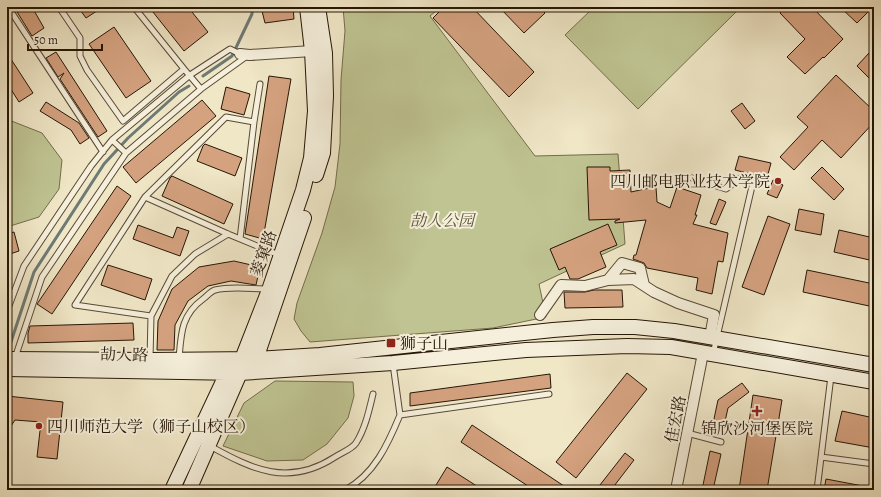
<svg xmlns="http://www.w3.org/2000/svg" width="881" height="497" font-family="Alegreya,'Noto Serif SC',serif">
	<rect width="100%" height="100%" fill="#f0e7c7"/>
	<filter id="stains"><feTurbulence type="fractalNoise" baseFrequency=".005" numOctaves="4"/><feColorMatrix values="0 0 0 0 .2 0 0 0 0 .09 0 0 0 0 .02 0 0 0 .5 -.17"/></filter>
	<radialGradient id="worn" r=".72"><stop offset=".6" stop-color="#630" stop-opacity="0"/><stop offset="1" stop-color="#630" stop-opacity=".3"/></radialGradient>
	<path fill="#bfc492" stroke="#726d4c" d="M343,7H441L430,16L535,156L618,154L625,244L539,284L546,317L493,328L310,342L301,331L294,319L297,303L322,233L335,187L340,144L341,80L345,31Z
		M594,7H741L638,109L565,35Z
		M7,120H9L42,133L62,160L59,189L39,217L7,227Z
		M275,381L353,382L354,396L348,418L327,444L303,460L267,461L223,446L244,403Z"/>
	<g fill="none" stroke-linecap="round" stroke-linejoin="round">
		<path stroke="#6e7a76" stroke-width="3" d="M203,76L232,56L252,14V7
			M9,348L34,272L104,164L128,138L179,92L189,86"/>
	</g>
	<path fill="#d5a280" stroke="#251606" d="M14,7H32L44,28L32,36Z
		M78,7H103L86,18Z
		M149,7H188L208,32L184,51Z
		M261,7H293L294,19L265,23Z
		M444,7H472L534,72L509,97L433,18Z
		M499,7H539L545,13L524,33Z
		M786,7H812L843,39L824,58L823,57L805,74L787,57L805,39L780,13Z
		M840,7H873L857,23Z
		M114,27L151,81L126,98L89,44Z
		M56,52L107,131L98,137L60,79L64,73L58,77L46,58Z
		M7,53L33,93L19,102L7,83Z
		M869,53L874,58V83L857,66Z
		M836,75L874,111V122L841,158L822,140L794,170L780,157L808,127L797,117Z
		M269,76L291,79L263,239L245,234Z
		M226,87L250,94L244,115L221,109Z
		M202,100L216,116L136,183L123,167Z
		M46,102L79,123L89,138L80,144L71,130L40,111Z
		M742,103L755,121L745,129L731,111Z
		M205,144L242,158L235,176L197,161L203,146Z
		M739,156L771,163L767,178L735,170Z
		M587,167H610V171L630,170L631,192L649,188L656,187L657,202L670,208L677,187L701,195L695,215H697L693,224L728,233L723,262L718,261L712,294L696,290L698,278L647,268L644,263L633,259L634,255H636L646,220L615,223V221L620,219L589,220Z
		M822,167L844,189L834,200L811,178Z
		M172,176L233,204L224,224L162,196L170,178Z
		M773,180L783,185L777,198L767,194Z
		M117,186L131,196L52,314L37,304Z
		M719,199L726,202L716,225L710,223Z
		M799,209L824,214L821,235L795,230Z
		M768,216L790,224L764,295L742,287Z
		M608,224L617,245L600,252L606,267L578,279H570L565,267L559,270L550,249Z
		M138,225L173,238L177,227L189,231L180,256L133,239Z
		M839,230L874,238V261L834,252Z
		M14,232L19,251L7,255V234Z
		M234,261L260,267L256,285L231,281L208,286L188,301L175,325L174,350H157L158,321L172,289L199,267Z
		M108,265L152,279L145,300L101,285Z
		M807,270L874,284V307L803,292Z
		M594,290H622L623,307L565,308L564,292H585Z
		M133,323L134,340L28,343V333L30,326Z
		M627,373L647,389L576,478L556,462Z
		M550,374L551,388L410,406V393Z
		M742,383L749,392L728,408L722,435L711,433L718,400Z
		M753,395L782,400L767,490H739Z
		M7,396L63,402L57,459L37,457L41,422L15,420L7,432Z
		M842,411L874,418V448L835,441Z
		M472,425L570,490H534L461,442Z
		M710,451L721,454L713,490H702Z
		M625,453L634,460L611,490H596Z
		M447,467L483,490H433Z
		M826,479L863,486L862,490H824Z"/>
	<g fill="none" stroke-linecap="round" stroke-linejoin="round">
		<g stroke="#584a36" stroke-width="7">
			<path id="lane" d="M8,7L103,152
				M59,7L80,38V56L87,70L123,121L184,69L134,7
				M184,69L201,89L247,56
				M112,140L126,153
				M692,178L726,189L740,178L753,182L713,354
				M145,197L228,234L279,255
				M240,239L254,122L260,84
				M7,311L24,266L91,166L112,140L190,75L230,49L240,54
				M151,316L75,305L145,197L226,117L254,122
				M15,358L42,277L126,153L201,89
				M150,359L151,316L172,276L195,254L228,234
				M179,359C181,334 181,315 203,299C207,296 211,291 215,290C231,286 252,289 268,289
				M393,364L400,415L549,394
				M687,433L721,442
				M210,446C253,470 289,487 335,457C341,453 352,449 356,443C365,429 369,411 373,394
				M821,457L874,464
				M345,490C374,475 388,444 400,415
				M817,490L831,376
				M874,490V487"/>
		</g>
		<g stroke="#584a36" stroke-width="12">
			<path id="street" d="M240,54L250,55L312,51
				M608,280L622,263L640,268L644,285
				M540,315L561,285L585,286L608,280L634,279L654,292L678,303L714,315L710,337
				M676,490L703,353"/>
		</g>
		<g stroke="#251606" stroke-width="16">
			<path id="secondary" d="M316,175L323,153L326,96L325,53L318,7
				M7,359L150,360L256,359L320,355L553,330L593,327H635L674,331L874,365
				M7,369L240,373L393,363L526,350L627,346L671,347L874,382
				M172,490L227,373L242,359L269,290L303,190L311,158L315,111L312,51L307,7
				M189,490L240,373L256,359L304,218"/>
		</g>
		<use href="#lane" stroke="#f5efdb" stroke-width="5"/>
		<use href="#street" stroke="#f5efdb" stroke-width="10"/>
		<use href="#secondary" stroke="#f5efdb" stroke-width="14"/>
	</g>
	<g fill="#8f2418" stroke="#f5efdb" stroke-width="1.5">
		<circle cx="778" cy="181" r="4"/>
		<rect x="386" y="338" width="10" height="10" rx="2"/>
		<path d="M755 405h4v4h4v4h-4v4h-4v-4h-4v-4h4z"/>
		<circle cx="39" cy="426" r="4"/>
	</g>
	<g text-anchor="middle" stroke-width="4" stroke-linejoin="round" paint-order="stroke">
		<g font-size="16" fill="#251606" stroke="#f5efdb" text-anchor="start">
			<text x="770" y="187" text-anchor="end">四川邮电职业技术学院</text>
			<text x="400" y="349">狮子山</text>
			<text x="47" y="432">四川师范大学（狮子山校区）</text>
			<text x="757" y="434" text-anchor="middle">锦欣沙河堡医院</text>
		</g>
		<g font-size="16" font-style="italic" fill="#5b5337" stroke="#f5efdb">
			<text x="442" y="226">劼人公园</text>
		</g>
		<g font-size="16" fill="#251606" stroke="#f5efdb">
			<text transform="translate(263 253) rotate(-71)" y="6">菱窠路</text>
			<text transform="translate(124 354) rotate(1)" y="6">劼人路</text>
			<text transform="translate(675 419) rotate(-79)" y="6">佳宏路</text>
		</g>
	</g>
	<rect width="881" height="497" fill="none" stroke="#f0e7c7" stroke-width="24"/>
	<rect x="8" y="8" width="865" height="481" fill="none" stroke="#251606" stroke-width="2"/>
	<rect x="12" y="12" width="857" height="473" fill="none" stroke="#251606"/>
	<path d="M28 44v6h74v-6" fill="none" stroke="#251606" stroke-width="2"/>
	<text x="34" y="44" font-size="12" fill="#251606" stroke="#f5efdb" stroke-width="3" paint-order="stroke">50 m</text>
	<rect width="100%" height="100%" filter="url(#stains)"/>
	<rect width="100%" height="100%" fill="url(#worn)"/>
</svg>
